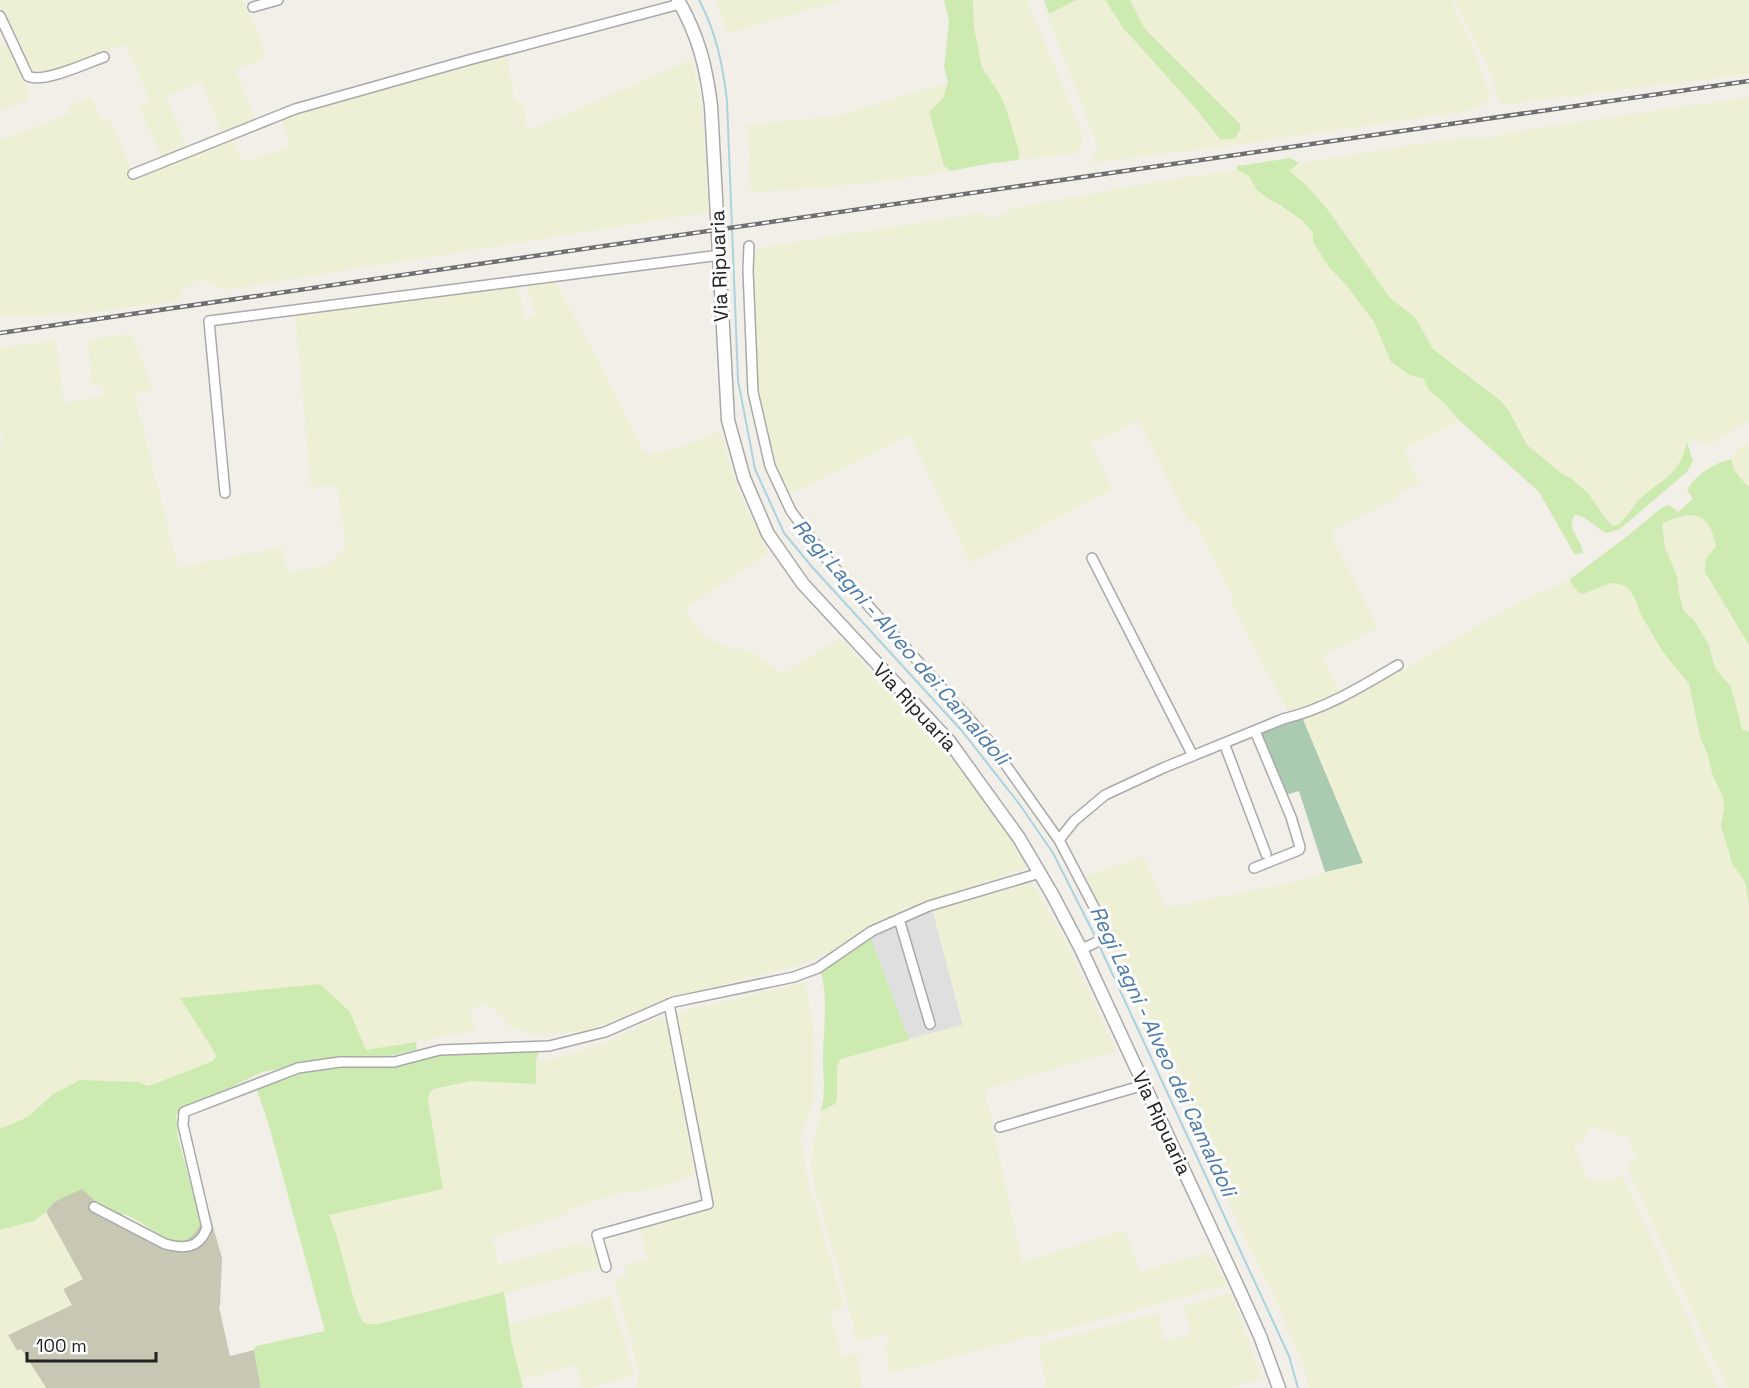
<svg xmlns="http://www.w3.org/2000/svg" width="1749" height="1388" font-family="'Space Grotesk',sans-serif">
	<rect width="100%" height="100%" fill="#f2efe9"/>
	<path fill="#e0dfdf" d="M932,908L963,1026L909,1040L870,936Z"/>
	<path fill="#c7c7b4" d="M83,1186L126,1217L162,1236L193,1197L204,1195L222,1258L220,1306L219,1307L230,1356L254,1350L261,1388H46L21,1349L17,1351L8,1335L71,1305L63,1289L82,1279L46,1212L54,1202Z"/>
	<path fill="#eef0d5" d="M0,0H243L260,37L266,58L236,70L256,121L222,134L202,82L166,96L187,147L162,158L139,107L150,101L126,45L32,77L0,14Z
		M715,0H844L728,33Z
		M973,0H1027L1081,130L1084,139L1079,153L1018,160L1020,155L1006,108L999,93L982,68L974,27Z
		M1077,0H1105L1123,28L1190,102L1221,140L1240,133V124L1145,29L1130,0H1451L1472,45L1491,96L1483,107L1461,112L1221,147L1091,163L1097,149L1094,136L1049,21V14Z
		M1454,0H1749V74L1500,105L1490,70Z
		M8,42L30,96L26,101L0,111V45Z
		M506,54L515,102L523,101L527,131L692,59L701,102L709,212L225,290L204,280H198L183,290L177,301L81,314L0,316V140L69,114L67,106L92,97L102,120L110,118L134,175L232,138L240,158L244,160L253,159L290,146L281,117Z
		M948,82L943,98L929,112L944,166L950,171L872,183L751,193L747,125L837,116Z
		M1749,97V421L1710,445L1694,440L1687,442L1683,458L1671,476L1639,500L1620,524L1614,526L1609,523L1588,493L1571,478L1561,473L1527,445L1509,411L1501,401L1433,349L1415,317L1391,299L1328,210L1289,171L1299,163L1452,139L1494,137L1509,132Z
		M1237,170L1249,176L1256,189L1267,198L1277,203L1303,221L1313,233V242L1329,267L1347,286L1374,322L1391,362L1410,375L1424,379L1428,387L1460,421L1404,449L1420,483L1397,495L1394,500L1333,530V539L1378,628L1322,656L1340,693L1320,703L1290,714L1241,624L1231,602L1233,599L1195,522L1190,524L1139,421L1091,444L1113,490L970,563L910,435L793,493H786L768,448L759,401L750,262L758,248L981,213L995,218L1014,208L1154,182Z
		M555,282L597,357L643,450L649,454L681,447L721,431L730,466L740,494L769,553L685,609L699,630L708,638L724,646L746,650L757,655L782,674L840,638L934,737L982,797L1009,836L1027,868L904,910L861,933L829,953L802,964L659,1002L590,1031L532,1035L510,1027L493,1008L480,1004L470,1011L476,1031L366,1050L350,1012L181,998L212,1048L216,1056L213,1061L155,1085L149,1086L138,1082L53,1094L28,1117L0,1129V443L3,442L0,426V348L56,340L64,403L104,396L102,384L91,386L90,384L91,369L86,343L101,337L132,334L153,390L135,394L178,568L282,547L287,573L330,564L346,545L337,485L311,488L295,314L400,299L515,287L520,296L524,320L535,316L531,297L528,293L527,286Z
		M1749,443V487L1738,476L1732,465V459L1737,449Z
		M1691,514L1702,517L1712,528L1716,546L1706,559L1749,645V732L1742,729L1731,687L1715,668L1712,650L1694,620L1684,611L1679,593L1677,576L1665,548L1662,524L1679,516Z
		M1569,580L1578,592L1583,594L1611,583L1623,585L1628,589L1635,599L1641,615L1663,652L1689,684L1700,737L1723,797L1724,808L1721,820L1730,858L1746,884L1749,907V1388H1727L1629,1171L1628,1167L1631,1162L1637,1159L1628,1136L1622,1137L1599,1128H1594L1586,1131V1138L1574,1147L1588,1180L1614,1179L1623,1175L1719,1388H1309L1306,1373L1281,1312L1216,1176L1223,1162L1169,1051L1161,1044L1153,1046L1106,941L1114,937L1086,878L1088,875L1144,856L1165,908L1303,880L1325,872L1363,863L1302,717L1325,710L1405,669L1516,603Z
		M1024,882L1033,884L1069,948L1116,1051L985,1089L1022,1262L1125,1230L1140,1271L1209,1253L1228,1285L1036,1337L1032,1336L889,1374L886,1348L887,1339L890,1338L889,1334L856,1342L849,1306L813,1181L811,1166L813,1144L821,1111L835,1104L837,1099V1067L841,1059L893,1043L963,1025L932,908Z
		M805,982L813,1024L814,1072V1101L801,1136L806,1173L844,1307L831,1312L830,1314L843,1357L857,1353L862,1388H638L636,1380L639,1371L614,1280L627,1276L624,1265L647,1259L640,1228L713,1207L703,1168L676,1013Z
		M660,1017L669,1024L692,1162L694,1172L691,1177L653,1189L621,1193L573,1208L561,1217L492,1237L498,1265L584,1242L586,1248L596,1245L602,1267L506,1293L425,1311L378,1324H369L363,1322L352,1295L338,1237L329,1215L443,1189L428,1100L430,1092L434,1089L471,1081L536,1084V1060L548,1061L602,1044Z
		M46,1212L83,1279L63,1289L72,1305L8,1335L17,1351L21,1349L46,1388H0V1230L34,1221Z
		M1231,1293L1262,1379L1229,1388H1046L1039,1344L1158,1313L1164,1341L1182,1337L1191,1332L1184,1306Z
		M611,1296L633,1371L632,1376L591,1388H582L576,1365L521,1380L508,1325Z"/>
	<path fill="#cdebb0" d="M944,0H973L974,27L982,68L999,93L1006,108L1020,155L1018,160L986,164L950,171L944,166L929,112L943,98L948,82L944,67L949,21Z
		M1044,0H1077L1049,14Z
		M1105,0H1130L1145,29L1240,124L1241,129L1235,138L1221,140L1190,102L1123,28Z
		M1291,158L1299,163L1289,171L1306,185L1328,210L1391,299L1415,317L1433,349L1501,401L1509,411L1527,445L1561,473L1571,478L1588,493L1609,523L1614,526C1625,522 1630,510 1637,502C1660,478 1678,480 1687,442L1693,461L1688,471L1620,529L1606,533C1596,528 1586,516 1575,515C1565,527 1582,540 1583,553L1575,555L1539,492L1460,421L1446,405L1429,390L1424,379L1410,375L1391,362L1374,322L1347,286L1329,267L1313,242V233L1303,221L1277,203L1267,198L1256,189L1249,176L1237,170V166Z
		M1732,459C1732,471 1741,479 1749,487V645L1705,572L1706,559L1716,546C1709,510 1691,510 1662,524L1665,548L1677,576L1679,593L1684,611L1694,620L1709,645L1715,668L1731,687L1742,729L1749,732V907L1746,884L1732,863L1721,826L1724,808L1723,797L1713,776L1707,753L1700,737L1689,684L1663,652L1641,615L1635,599L1628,588L1623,585L1611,583L1583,594L1578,592L1569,580L1630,534L1661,508L1669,505L1678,512L1693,499L1687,490C1696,474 1714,463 1732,459Z
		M870,936L909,1040L841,1059L837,1067V1099L835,1104L821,1111C826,1093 823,1077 823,1059C823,1028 829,999 820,969Z
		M320,984L350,1012L366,1050L416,1042L417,1050L384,1057L315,1062L262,1072L176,1114L178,1137L201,1223C183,1262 153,1228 131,1217C122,1213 113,1211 104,1206C96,1203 89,1195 82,1189L54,1202L46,1212L34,1221L0,1230V1129L28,1117L53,1094L80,1080L138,1082L149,1086L213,1061L216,1056L212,1048L180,998Z
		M540,1048L536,1060V1084L471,1081L434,1089L430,1092L428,1100L443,1189L329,1215C344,1250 347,1288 363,1322L369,1324H378L504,1292L512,1344L523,1388H261L254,1350L256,1346L325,1331L268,1122L254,1082L272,1075L453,1052Z"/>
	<path fill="#aacbaf" d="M1302,717L1363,863L1325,872L1299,791L1285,795L1260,733Z"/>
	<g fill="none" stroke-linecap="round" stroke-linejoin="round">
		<path stroke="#aad3df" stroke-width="2" d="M699,0C716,32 723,65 727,101L738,380L755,469L784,533L813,568L962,731L1020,805L1053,853L1097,940
			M1099,945L1289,1356L1298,1388"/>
		<g stroke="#a9a9a9" stroke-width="12">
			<path id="minor" d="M253,7L278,0
				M0,16L28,76C42,84 87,63 104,57
				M133,174L295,109L472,59L680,4
				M749,246L748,270L753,392L770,466L791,511L825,557L988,740L1059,840L1106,930C1104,941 1091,945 1081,949
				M225,493L209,321L720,255
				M1092,558L1193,756
				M1224,743L1266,854
				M1059,840L1074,821L1105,795L1163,768L1283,719C1325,709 1361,687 1398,665
				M1254,868L1299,850L1300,847L1291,817L1255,731
				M899,919L930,1024
				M1000,1127L1144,1085
				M94,1207L165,1244C184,1249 199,1249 207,1228L183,1125L184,1112L298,1068L340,1062H394L440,1050L549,1046L605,1032L674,1002L794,977L818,968L872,931L929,906L1040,873
				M606,1267L597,1235L708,1204L669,1004"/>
		</g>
		<g stroke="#a9a9a9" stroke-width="15">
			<path id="tertiary" d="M678,0C698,35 706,65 711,106L728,420L744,478L768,534L803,584L949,741L1019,838L1052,894L1081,949L1238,1287L1260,1336L1279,1388"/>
		</g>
		<use href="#minor" stroke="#fff" stroke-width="9"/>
		<use href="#tertiary" stroke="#fff" stroke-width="12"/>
		<g stroke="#707070" stroke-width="4.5">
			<path id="rail" d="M0,333L1749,81"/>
		</g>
		<use href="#rail" stroke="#fff" stroke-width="2" stroke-dasharray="7" stroke-linecap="butt"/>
	</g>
	<g text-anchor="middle" stroke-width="6" stroke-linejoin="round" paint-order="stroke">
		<g font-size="20" fill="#222" stroke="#fff">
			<text transform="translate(719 266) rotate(-92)" y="7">Via Ripuaria</text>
			<text transform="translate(915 707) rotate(47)" y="7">Via Ripuaria</text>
			<text transform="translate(1162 1123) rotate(65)" y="7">Via Ripuaria</text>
		</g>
		<g font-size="21" font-style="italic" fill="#4a7aab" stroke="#fff">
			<text transform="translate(901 642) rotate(49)" y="7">Regi Lagni - Alveo dei Camaldoli</text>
			<text transform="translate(1163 1051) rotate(65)" y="7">Regi Lagni - Alveo dei Camaldoli</text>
		</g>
	</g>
	<path d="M27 1352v9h129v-9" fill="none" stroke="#222222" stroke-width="3"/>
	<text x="36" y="1352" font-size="18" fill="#222222" stroke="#ffffff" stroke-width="4.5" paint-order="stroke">100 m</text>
</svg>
